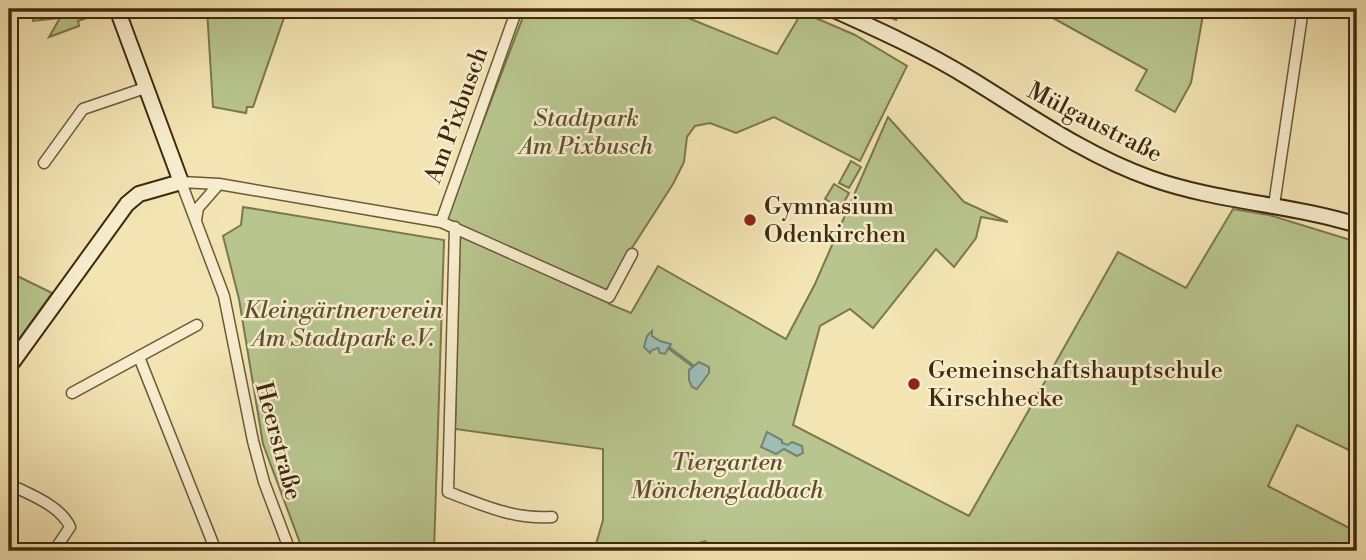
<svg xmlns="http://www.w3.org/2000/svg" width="1366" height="560" font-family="'Libre Bodoni',serif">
	<rect width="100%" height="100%" fill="#f3e4b3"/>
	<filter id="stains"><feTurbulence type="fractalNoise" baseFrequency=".00286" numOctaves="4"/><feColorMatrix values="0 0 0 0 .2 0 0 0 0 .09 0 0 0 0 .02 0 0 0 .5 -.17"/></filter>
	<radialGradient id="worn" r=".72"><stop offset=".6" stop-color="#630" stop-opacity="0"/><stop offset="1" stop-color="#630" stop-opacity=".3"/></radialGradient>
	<path fill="#b8c58e" stroke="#7c774c" stroke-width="2" d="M33,9H91L92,16L78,21L79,26L49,37L60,18L33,21Z
		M207,9L257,15L258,9H287L253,107H247L246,113L213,107Z
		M526,9H666L777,54L802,12L855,35L907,66L860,161L774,117L736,133L710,123L695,126L687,137L684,162L673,184L621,265L609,304L631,313L658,266L786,339L815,284L888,117L964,202L1008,222L981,217L976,238L954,267L936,249L873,328L850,309L820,326L793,425L969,516L1118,252L1186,288L1233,209L1269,215L1357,242V454L1297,425L1268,486L1353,530L1357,527V551H594L603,520V449L455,429L459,240L444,224Z
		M871,9H902L896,20Z
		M1043,9H1204L1191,83L1175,112L1136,90L1147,70L1042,12Z
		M851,161L861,167L849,188L839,183Z
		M834,184L849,193L841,208L825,199Z
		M243,207L444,240L434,551H303L263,444L239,299L223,236L241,225Z
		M9,272L52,293L9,353Z"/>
	<path fill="#9dbdb5" stroke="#788271" stroke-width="2" d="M652,331V336L660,341L671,344L665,354L660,353L658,348L652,350L650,353L644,347L647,336Z
		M699,362L709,367V373L697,389L692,387L689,380V370Z
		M767,432L782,440V443L788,445L792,442L802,446L803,453L797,456L784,449L776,454L761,447Z
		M705,541L716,548V551H689L692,545Z"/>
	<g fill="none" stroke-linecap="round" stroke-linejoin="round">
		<path stroke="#788271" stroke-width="3.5" d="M669,348L693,366"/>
		<g stroke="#6e5835" stroke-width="13">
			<path id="street" d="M44,163L83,109L145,88
				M1274,205L1303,9
				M196,220L198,208L219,184
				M441,222L517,9
				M455,227L448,492C482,505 516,520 552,517
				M139,357L216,551
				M72,393L197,325
				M15,487C34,496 61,507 70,527L54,551
				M59,544L71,551
				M290,551L264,482L253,441L224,296L181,182L219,184L441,222L609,297L632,254"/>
		</g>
		<g stroke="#41290b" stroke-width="18">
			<path id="secondary" d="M832,9C879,30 925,51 969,78C1028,114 1085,155 1150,178C1217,202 1290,204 1357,225
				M9,367L127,204L139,194L181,182L117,9"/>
		</g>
		<use href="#street" stroke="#f7edce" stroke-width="10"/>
		<use href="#secondary" stroke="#f7edce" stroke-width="14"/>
	</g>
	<g fill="#8f2418" stroke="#f7edce" stroke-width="2.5">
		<circle cx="750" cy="220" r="7"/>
		<circle cx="914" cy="384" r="7"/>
	</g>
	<g text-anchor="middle" stroke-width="5" stroke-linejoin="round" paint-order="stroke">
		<g font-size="24" fill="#41290b" stroke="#f7edce">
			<text transform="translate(456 115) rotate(-70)" y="8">Am Pixbusch</text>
			<text transform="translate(1095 122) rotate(27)" y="8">Mülgaustraße</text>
			<text transform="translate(279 441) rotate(75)" y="8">Heerstraße</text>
		</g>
		<g font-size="24" font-style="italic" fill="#5f502c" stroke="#f7edce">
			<text x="586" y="126">Stadtpark<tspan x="586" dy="28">Am Pixbusch</tspan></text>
			<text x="343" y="318">Kleingärtnerverein<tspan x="343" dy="28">Am Stadtpark e.V.</tspan></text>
			<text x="727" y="470">Tiergarten<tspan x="727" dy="28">Mönchengladbach</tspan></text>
		</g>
		<g font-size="24" fill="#41290b" stroke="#f7edce" text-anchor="start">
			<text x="764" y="214">Gymnasium<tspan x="764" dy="28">Odenkirchen</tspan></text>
			<text x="928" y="378">Gemeinschaftshauptschule<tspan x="928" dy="28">Kirschhecke</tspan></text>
		</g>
	</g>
	<rect width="1366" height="560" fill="none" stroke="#f3e4b3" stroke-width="35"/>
	<rect x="10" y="10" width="1345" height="539" fill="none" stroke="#41290b" stroke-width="3.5"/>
	<rect x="18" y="18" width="1331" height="525" fill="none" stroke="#41290b" stroke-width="2"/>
	<rect width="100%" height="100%" filter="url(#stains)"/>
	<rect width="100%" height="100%" fill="url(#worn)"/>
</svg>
